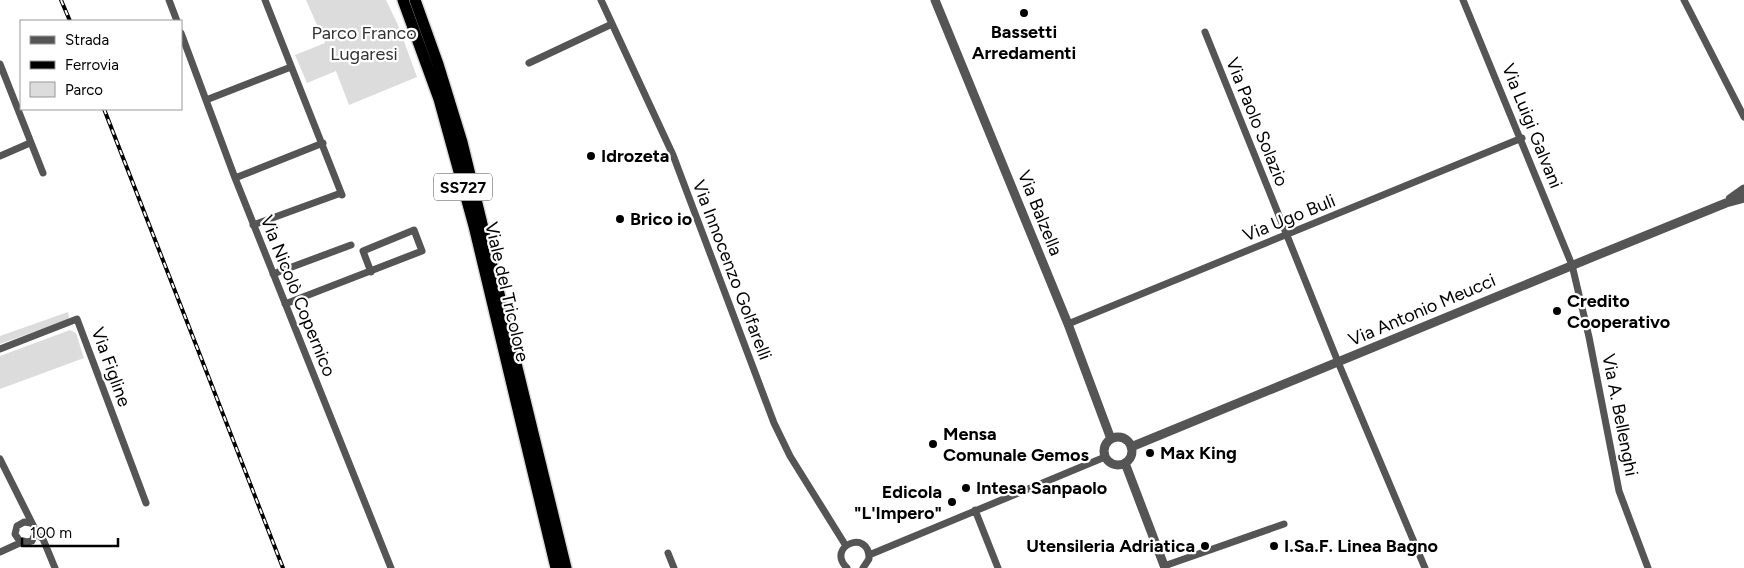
<svg xmlns="http://www.w3.org/2000/svg" width="1744" height="568" font-family="Figtree,sans-serif">
	<rect width="100%" height="100%" fill="#fff"/>
	<path fill="#dcdcdc" d="M306,0H386L398,25L417,77L349,105L336,71L307,83L295,55L325,43Z
		M68,312L69,318L67,320L0,344V336Z
		M70,330L76,333L84,358L0,389V356Z"/>
	<g fill="none" stroke-linecap="round" stroke-linejoin="round">
		<g stroke="#dbdbdb" stroke-width="14">
			<path id="trunk" d="M403,0L439,99L474,226L556,568
				M415,0L438,64L462,142L566,568"/>
		</g>
		<path stroke="#555" stroke-width="7" d="M169,0L177,21
			M265,0L342,195
			M601,0L673,155L774,423L790,456L846,546
			M1463,0L1572,265L1589,337L1619,491L1648,568
			M1684,0L1744,117
			M1205,32L1338,362L1425,568
			M181,33L235,178L391,568
			M529,63L612,24
			M0,64L43,173
			M206,100L291,67
			M0,156L30,143
			M235,178L323,143
			M253,225L341,193
			M273,274L351,245
			M285,304L422,251L414,230L363,251L371,272
			M1068,324L1522,138
			M0,349L77,319L146,503
			M0,459L36,531L32,541L27,542L19,540L15,534L17,526L24,522L31,523
			M975,510L998,568
			M36,534L43,539L55,568
			M0,552L22,542
			M668,553L674,568
			M869,555L1105,457
			M1164,566L1284,524
			M847,568C825,546 870,528 869,559L863,568"/>
		<path stroke="#555" stroke-width="9" d="M935,0L1068,324L1111,439
			M1730,199L1744,189
			M1104 451a14 14 0 1 1 28 0a14 14 0 1 1-28 0Z
			M1131,447C1329,366 1527,283 1726,203L1744,198
			M1125,463L1165,568"/>
		<use href="#trunk" stroke="#000" stroke-width="11"/>
		<g stroke="#000" stroke-width="4">
			<path id="rail" d="M61,0L70,21
				M104,109L283,568"/>
		</g>
		<use href="#rail" stroke="#fff" stroke-width="2" stroke-dasharray="5.5" stroke-linecap="butt"/>
	</g>
	<g fill="#000" stroke="#fff" stroke-width="2">
		<circle cx="1024" cy="13" r="5"/>
		<circle cx="591" cy="156" r="5"/>
		<circle cx="620" cy="219" r="5"/>
		<circle cx="1557" cy="311" r="5"/>
		<circle cx="933" cy="444" r="5"/>
		<circle cx="1150" cy="453" r="5"/>
		<circle cx="966" cy="488" r="5"/>
		<circle cx="952" cy="502" r="5"/>
		<circle cx="1205" cy="546" r="5"/>
		<circle cx="1274" cy="546" r="5"/>
	</g>
	<g text-anchor="middle" stroke-width="4.5" stroke-linejoin="round" paint-order="stroke">
		<rect fill="#fff" stroke="#4c4c4c" stroke-width="1" x="434" y="173.5" width="58" height="27" rx="4"/>
		<g font-size="16" font-weight="bold" fill="#000">
			<text x="463" y="193">SS727</text>
		</g>
		<g font-size="18" font-weight="bold" fill="#000" stroke="#fff" text-anchor="start">
			<text x="1024" y="38" text-anchor="middle">Bassetti<tspan x="1024" dy="21">Arredamenti</tspan></text>
			<text x="601" y="162">Idrozeta</text>
			<text x="630" y="225">Brico io</text>
			<text x="1567" y="307">Credito<tspan x="1567" dy="21">Cooperativo</tspan></text>
			<text x="943" y="440">Mensa<tspan x="943" dy="21">Comunale Gemos</tspan></text>
			<text x="1160" y="459">Max King</text>
			<text x="976" y="494">Intesa Sanpaolo</text>
			<text x="942" y="498" text-anchor="end">Edicola<tspan x="942" dy="21">"L'Impero"</tspan></text>
			<text x="1195" y="552" text-anchor="end">Utensileria Adriatica</text>
			<text x="1284" y="552">I.Sa.F. Linea Bagno</text>
		</g>
		<g font-size="18" fill="#333" stroke="#fff">
			<text x="364" y="39">Parco Franco<tspan x="364" dy="21">Lugaresi</tspan></text>
		</g>
		<g font-size="18" fill="#000" stroke="#fff">
			<text transform="translate(1257 122) rotate(68)" y="6">Via Paolo Solazio</text>
			<text transform="translate(1532 126) rotate(68)" y="6">Via Luigi Galvani</text>
			<text transform="translate(1040 213) rotate(68)" y="6">Via Balzella</text>
			<text transform="translate(1289 218) rotate(-22)" y="6">Via Ugo Buli</text>
			<text transform="translate(732 270) rotate(69)" y="6">Via Innocenzo Golfarelli</text>
			<text transform="translate(507 292) rotate(77)" y="6">Viale del Tricolore</text>
			<text transform="translate(298 296) rotate(68)" y="6">Via Nicolò Copernico</text>
			<text transform="translate(1422 310) rotate(-23)" y="6">Via Antonio Meucci</text>
			<text transform="translate(111 367) rotate(70)" y="6">Via Figline</text>
			<text transform="translate(1620 415) rotate(79)" y="6">Via A. Bellenghi</text>
		</g>
	</g>
	<rect x="20" y="20" width="162" height="90" fill="#ffffff" stroke="#999999"/>
	<rect x="30" y="36" width="25" height="8" fill="#555555" stroke="#999999"/>
	<text x="65" y="45" font-size="15" fill="#000000">Strada</text>
	<rect x="30" y="61" width="25" height="8" fill="#000000" stroke="#999999"/>
	<text x="65" y="70" font-size="15" fill="#000000">Ferrovia</text>
	<rect x="30" y="82" width="25" height="15" fill="#dcdcdc" stroke="#999999"/>
	<text x="65" y="95" font-size="15" fill="#000000">Parco</text>
	<path d="M22 538v8h96v-8" fill="none" stroke="#000000" stroke-width="2.5"/>
	<text x="30" y="538" font-size="15" fill="#000000" stroke="#ffffff" stroke-width="4" paint-order="stroke">100 m</text>
</svg>
